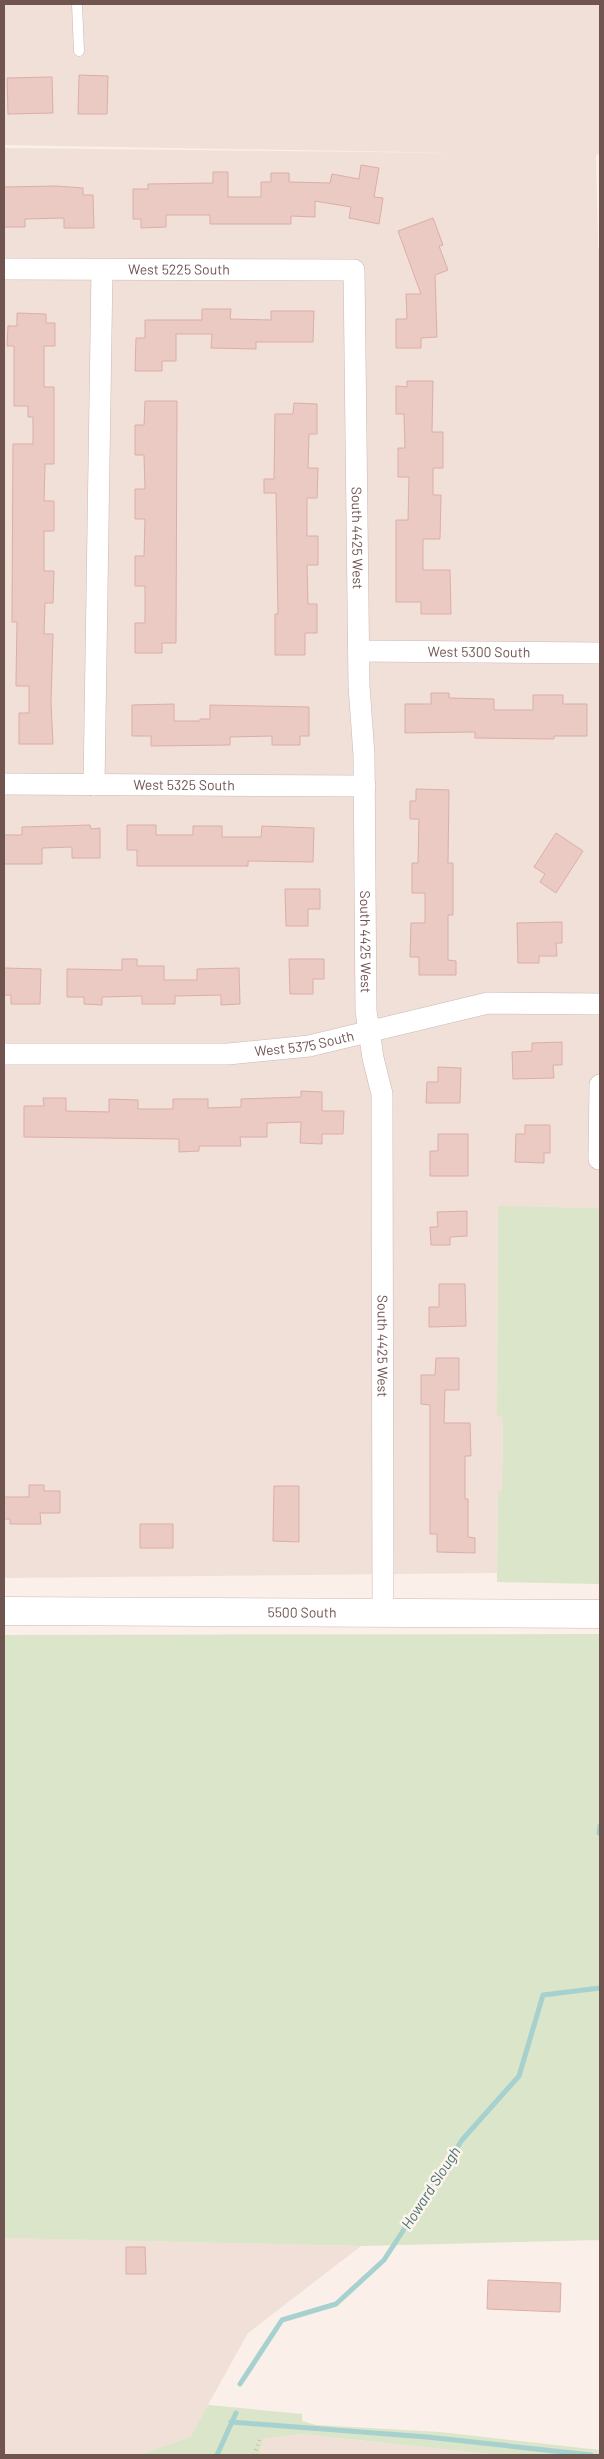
<svg xmlns="http://www.w3.org/2000/svg" width="604" height="2459" font-family="Barlow,sans-serif">
	<rect width="100%" height="100%" fill="#faefe9"/>
	<path fill="#f0e0d8" d="M4,4H600V154L596,155L598,248L600,249V1208L498,1207L497,1416H503L502,1491H498L497,1573L4,1578V148L462,153L4,145Z
		M4,2238L361,2246L248,2333L190,2437L139,2455H4Z
		M301,2434L498,2455H259L264,2439Z"/>
	<path fill="#dbe5c9" d="M498,1206L600,1208V1584L497,1582L498,1491H502L503,1417L497,1416Z
		M600,1634V2240L361,2246L4,2238V1635Z
		M208,2405L302,2414V2421L316,2425L440,2432L600,2450V2455H498L301,2434L264,2439L259,2455H139L190,2437Z"/>
	<g fill="none" stroke-linecap="round" stroke-linejoin="round">
		<path stroke="#a7d1ce" stroke-width="5" d="M599,1833L600,1826
			M240,2384L282,2320L336,2304L384,2260L462,2140L519,2076L543,1995L600,1988
			M231,2422L427,2437L591,2455
			M217,2455L236,2413"/>
	</g>
	<path fill="#ebcac4" stroke="#dcaea6" d="M79,75L108,76L107,114H78Z
		M52,77L53,113L8,114L7,78Z
		M361,165L379,168L374,197L383,198L379,224L349,218L351,207L315,201V217L291,216V224H210V215H166V227L141,228V219H133V189H148V184L213,183V172H228V197H261V182H271V173H289V182L330,183L332,174L359,179Z
		M55,186L83,188V195H93L94,228H64V218L25,219V227H4V187Z
		M433,218L443,245L439,246L448,270L435,275L437,337L421,338V348H396V319H407L406,294H421L398,231Z
		M202,309H231L230,319L271,320V311H314L313,342H256V349L211,348L212,334H176V361H162V371H135L136,338H145V320H202Z
		M17,313L46,314V323H55V346H44V387H54V464H45L44,501H54V531H44V571H54L53,603H45L44,634H53L51,702L53,744H19V713H29V686H16V680L17,622H12L13,444H33V417H28V406H14V346H7L8,326H17Z
		M407,381H433L432,432H443V468H433V495H441L440,539H423V570H450L451,614H421V602H396V520H408L409,477H398V448H405L404,414H396V386L407,387Z
		M145,401H177L176,643H162V653H135V623H145V586H135V556H144L145,519H135V489H145L144,455H135V425H144Z
		M294,403L317,404V434H309L308,468H318L317,498H307V536H318V565H307L308,604H317V633H305V655H275V614H278L276,493H264V479H274L275,414H293Z
		M431,693H449V698L494,699V710H533V695H563V704H587V736H554V739L475,738V732L405,733V704H431Z
		M174,704V721H200V719H210V705L309,707V736H300V745H272V736L230,737V745L151,746V736H132V705Z
		M416,789L449,790L448,863H453V915H448V960L456,961V975H419V957H410L411,923H425V893H412V863H418L419,819H410V801H416Z
		M90,825L91,829L100,828V858H72V847L42,848V864H4V835H22V827Z
		M127,825H156V835H193V826H222V837H261L262,826L314,828L313,862L248,861V866H137V850H127Z
		M556,833L583,851L556,893L540,882L545,874L534,867Z
		M285,889H320V909H308V926H286Z
		M562,922V943H556L557,956H539V963H518L517,923Z
		M122,959H137V966H164V980H197V969L239,968L240,1004L221,1005V995L175,996V1004H142V996L102,997V1005L84,1004V997H67V969L122,970Z
		M289,959H324V979H313V994H290Z
		M4,968L41,969L40,1004H11V995H4Z
		M562,1042V1065H553L554,1078L513,1079L512,1052L532,1051V1043Z
		M438,1067L461,1068L460,1103H426L427,1082H438Z
		M301,1091L322,1092V1111H344L343,1134H322V1144L300,1143L301,1122L267,1123V1137H240L241,1146H199V1151L179,1152V1139L24,1137V1106H44L43,1098H66V1111L109,1112V1099L138,1100V1109H173V1099H208V1108L241,1107V1099L301,1097Z
		M525,1125H550V1153H544V1163L515,1162L516,1134H525Z
		M438,1134H468V1176H430V1151H438Z
		M467,1211V1236L450,1237V1245H431L430,1227H438L437,1212Z
		M439,1284H465L466,1326L429,1327V1307H439Z
		M436,1358H459V1390H445L444,1423H470L471,1456H465V1499H468V1537L475,1538V1553L437,1552V1534H430V1405L421,1404V1375H435Z
		M29,1485H44V1491H60V1513H40L41,1524H10V1519H4V1497H29Z
		M274,1486H299V1542L273,1541Z
		M140,1524H173V1548H140Z
		M126,2247H145L146,2274H126Z
		M488,2280L561,2283L560,2312L487,2309Z"/>
	<g fill="none" stroke-linecap="round" stroke-linejoin="round">
		<g stroke="#ccb8b3" stroke-width="11">
			<path id="lane" d="M77,4L79,51"/>
		</g>
		<g stroke="#ccb8b3" stroke-width="22">
			<g id="street">
				<path id="s1" d="M4,269L354,270L359,686L364,755L366,1011L373,1058L382,1094L383,1612"/>
				<path id="s2" d="M359,651L600,653"/>
				<path id="s3" d="M4,784L365,786"/>
				<path d="M94,785L102,270"/>
				<path id="s4" d="M4,1054H228L309,1046L488,1003L600,1004"/>
				<path d="M599,1159L600,1085"/>
			</g>
		</g>
		<g stroke="#ceb7b1" stroke-width="29">
			<g id="secondary">
				<path id="s5" d="M4,1611L600,1614"/>
			</g>
		</g>
		<path stroke="#d0ada7" stroke-width="3" stroke-dasharray="1 4" stroke-linecap="butt" d="M254,2455L260,2438"/>
		<use href="#lane" stroke="#fff" stroke-width="10"/>
		<use href="#street" stroke="#fff" stroke-width="21"/>
		<use href="#secondary" stroke="#fff" stroke-width="28"/>
	</g>
	<g text-anchor="middle" stroke-width="5" stroke-linejoin="round" paint-order="stroke">
		<g font-size="14" fill="#705450" stroke="#fdf4ee">
			<text dy="5" stroke="none"><textPath href="#s1" startOffset="175">West 5225 South</textPath></text>
			<text dy="5" stroke="none"><textPath href="#s1" startOffset="618">South 4425 West</textPath></text>
			<text dy="5" stroke="none"><textPath href="#s2" startOffset="120">West 5300 South</textPath></text>
			<text dy="5" stroke="none"><textPath href="#s3" startOffset="180">West 5325 South</textPath></text>
			<text dy="5" stroke="none"><textPath href="#s1" startOffset="1022">South 4425 West</textPath></text>
			<text dy="5" stroke="none"><textPath href="#s4" startOffset="301">West 5375 South</textPath></text>
			<text dy="5" stroke="none"><textPath href="#s1" startOffset="1428">South 4425 West</textPath></text>
			<text dy="5" stroke="none"><textPath href="#s5" startOffset="298">5500 South</textPath></text>
		</g>
		<g font-size="15" font-style="italic" fill="#467370" stroke="#fdf4ee">
			<text transform="translate(431 2188) rotate(-57)" y="5">Howard Slough</text>
		</g>
	</g>
	<rect width="604" height="2459" fill="none" stroke="#705450" stroke-width="10"/>
</svg>
